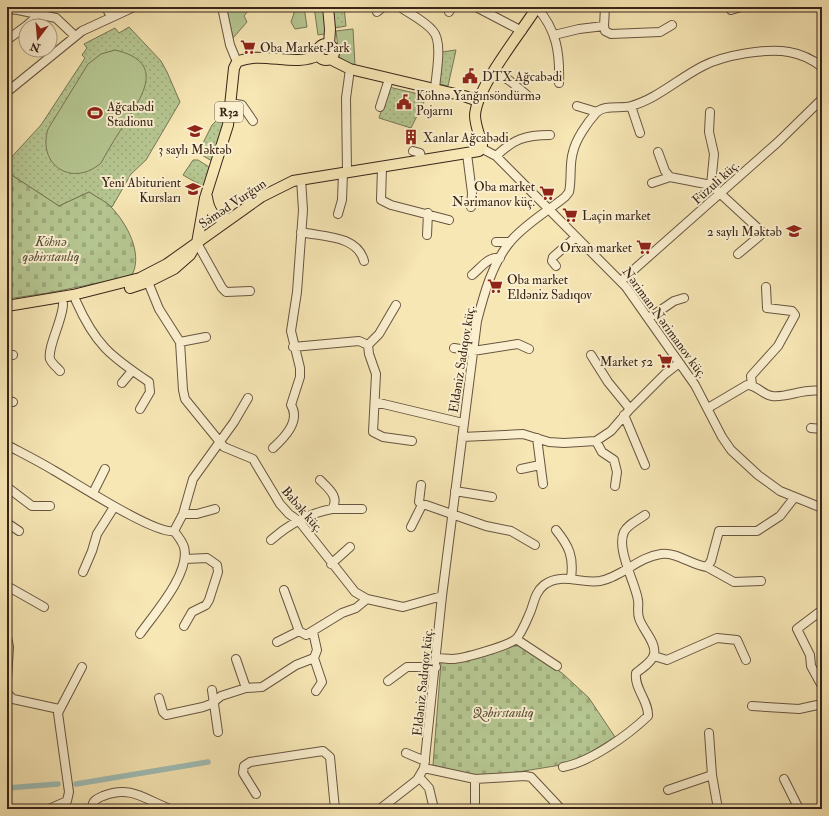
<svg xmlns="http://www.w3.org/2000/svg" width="829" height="816" font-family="'IM FELL Double Pica',serif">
	<defs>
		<pattern id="grass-dots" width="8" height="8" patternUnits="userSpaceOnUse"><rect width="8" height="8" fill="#b6c792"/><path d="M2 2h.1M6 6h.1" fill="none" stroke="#9dab7d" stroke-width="1.8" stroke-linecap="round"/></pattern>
		<pattern id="cemetery-stones" width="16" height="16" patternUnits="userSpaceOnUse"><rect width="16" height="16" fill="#b6c792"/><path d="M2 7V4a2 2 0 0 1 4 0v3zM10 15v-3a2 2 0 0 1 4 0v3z" fill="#9dab7d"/></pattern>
	</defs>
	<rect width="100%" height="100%" fill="#f7e7b5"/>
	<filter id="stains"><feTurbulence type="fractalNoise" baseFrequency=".005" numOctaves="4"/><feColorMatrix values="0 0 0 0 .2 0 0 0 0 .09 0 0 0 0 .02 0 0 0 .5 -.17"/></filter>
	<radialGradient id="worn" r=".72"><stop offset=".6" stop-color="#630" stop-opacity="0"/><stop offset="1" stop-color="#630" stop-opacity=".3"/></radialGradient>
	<path fill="url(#grass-dots)" stroke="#787656" d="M333,7H344L346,26L335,28Z
		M129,27L161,61L167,72L180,102L146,160L131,174L112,207L89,192L59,206L7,172V162L41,125L85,58L82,55L87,48L84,44L115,28L119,33Z
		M456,50L448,86L439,84L442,52Z
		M389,87L427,96L411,128L379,118Z
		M217,120L224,121L212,161L200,154L199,151L212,125Z
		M193,160H198L209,167L204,187L183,175Z"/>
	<path fill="url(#cemetery-stones)" stroke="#787656" d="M7,172L59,206L89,192C96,197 106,201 112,208C127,224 142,252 133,273L128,277L48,293L7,299Z
		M518,645L562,673L589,698L615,737L573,763L481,778L433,765L441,662L459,661Z"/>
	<path fill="#b6c792" stroke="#787656" d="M226,7H251L244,16L247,22L233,38Z
		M296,7H304L307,27L295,29L291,22Z
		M314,7H325L329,33L318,35Z
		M353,29L355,65L347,63L339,57L336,31Z
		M115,50C163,61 146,91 127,120C118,134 109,148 101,163C72,188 37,165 48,129L88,64L101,54Z"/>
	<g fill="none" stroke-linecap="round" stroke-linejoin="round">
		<path stroke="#a0beb7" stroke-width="5.5" d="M76,784L208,762
			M7,788L58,784"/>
		<g stroke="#685540" stroke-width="10">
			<path id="minor" d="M106,7L111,17
				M222,7L230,45L237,62
				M400,7C410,14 425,21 433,31C443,42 436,74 435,89
				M476,7L522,31
				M605,7L604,26L605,31L611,34L660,32L672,25
				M537,8C557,30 560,54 559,83
				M7,9L18,10L56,18L75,36
				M731,10L741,7
				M377,12L383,7
				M449,12L452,7
				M26,26L33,20L36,14
				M554,35L579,29L604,26
				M7,40L26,26
				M494,71L510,81L527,95
				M7,92L82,31L134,7
				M230,103L242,105L253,121
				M577,106L597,112
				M631,106L640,133
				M380,107L389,79
				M710,112L709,132L714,154L711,185
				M481,148L496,156L626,287L695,385L722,437L731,450L758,475L780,491L822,508
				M413,151L420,153L422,161
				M658,152L665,171L670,177
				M467,154L472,193L471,207
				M496,156C514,139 525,135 550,135
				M382,167L381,200L391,205L449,220
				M347,172L346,98L350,69
				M652,183L670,177L711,185L763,233L738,254
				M338,214L342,200L343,173
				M301,232C323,237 357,235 364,261
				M427,235L428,213
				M496,242H510
				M197,243L222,288L226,292L250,291
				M556,266L552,261L553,257L576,237
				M472,275C481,268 488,256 500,258
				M621,281L778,142L822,99
				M148,282L159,309L180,342L183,390L185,399L224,447L253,459L280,504L289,514L299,521L355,592L367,599L403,607L442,596
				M76,301C95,344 110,356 149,382L150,392L140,409
				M649,318L674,301L684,298
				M180,342L206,337
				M368,345L379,334L396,305
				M293,347L359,341L368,345L369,354L376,374L373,432L383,437L412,441
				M454,348L473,351L518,344L529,349
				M7,355H13
				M591,355L608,382L630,409
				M60,371C57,367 52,364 50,359C47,348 63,319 63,304
				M122,383L132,371
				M752,385L751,376L778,346L795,315L792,311L767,308L766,287
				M7,400L13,402
				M375,402L463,423
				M708,408L747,385C757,385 763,395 772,396C787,398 803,388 822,391
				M624,415L645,465
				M811,428L822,429
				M462,437L523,434L549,442L564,443L596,441L611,431L630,409L665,374L679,363
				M537,438L543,484
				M596,441L602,452L614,460L617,472L615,486
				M7,445C22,453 38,461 53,470C73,481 155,535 174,531
				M273,448C284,438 301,421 291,405L300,377V368L291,331L297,292L303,210L301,179
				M521,469L540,465
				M421,485L419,502L422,505
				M7,487L32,506H50
				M455,491L492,497
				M93,493L105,469
				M332,509H362
				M183,514H197L215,509
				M7,523L19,531
				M411,527L422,505H426L486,526L511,531L535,545
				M556,530C569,546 574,557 571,578
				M174,531L183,514L193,479L234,422L248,398
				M271,540C289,524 309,513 332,509C340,497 328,488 320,480
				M331,564L350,547
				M707,567L734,582L761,581
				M83,572L92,551L97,534L114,507
				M7,586L44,607
				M284,590L299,631L306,635L342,613L356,608L367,599
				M822,610L797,629L810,655L811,666L822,686
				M184,626L192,612L206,605L209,600L218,572L217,565L207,558L185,559
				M140,634C154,614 191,573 184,547C182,541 178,536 174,531
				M7,637L9,647L7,680
				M516,639L557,666
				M277,642L299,631
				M654,656L667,660L717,638L737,640L746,660
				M314,658L322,682L316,691
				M437,658C442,658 447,659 452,659C462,659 508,646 516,639C521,634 526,622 529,615C534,605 534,593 544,585C561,572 581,584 600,581C622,577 638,557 661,554C677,552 691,565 707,567L711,561L719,531H757L780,516L794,498
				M236,659L246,688
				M388,681L407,667H436
				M212,690L218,732
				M7,693L13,699L59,709
				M159,698L163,712L166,715L203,707L211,704L221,696L246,688L262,687L296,665L314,658L317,650L313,632
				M752,706L799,709L822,704
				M709,733L712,775L718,809
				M406,753L425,761
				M563,767C590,762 627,736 648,716C649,701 634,689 636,673C641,669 653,661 654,654C657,643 642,629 639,618C637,612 639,605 638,600C635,582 616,549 624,532C627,525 638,520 645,515
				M424,768L475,779L525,776L531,777L561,809
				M420,778L429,788L434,809
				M475,779V809
				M784,779L799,809
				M668,790L712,775
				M256,794L243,773L244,766L250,762L323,751L330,757L335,809
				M49,809L67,801L69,792L58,713L82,667
				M92,809C92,801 96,799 103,796C131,785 144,799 170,809
				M380,809L417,780L424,768L442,596L477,321C484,294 492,264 510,242C525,224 548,211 565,197L569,192C572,179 569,165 573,152C576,139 587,123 596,113C604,104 621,109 631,106C657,99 679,78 703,66C724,55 766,48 789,52C801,54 813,60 822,67"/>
		</g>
		<g stroke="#392419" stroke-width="12">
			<path id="major" d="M328,7L330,29L329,45
				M318 52a8 8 0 1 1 16 0a8 8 0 1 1-16 0Z
				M330,59L350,69L464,96L478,101
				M207,197C209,211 215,222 231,218
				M130,288L148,282L174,269L190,255L197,243L205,198L228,125L234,68L237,62C262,50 294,68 319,55
				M7,306L73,295L140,278L167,264L261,197L293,181L479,151L482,145C480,135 475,126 475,115C477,86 521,33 537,7"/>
		</g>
		<use href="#minor" stroke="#faefcf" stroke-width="8"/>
		<use href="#major" stroke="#f7e7b5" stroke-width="10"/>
	</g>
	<defs>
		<g id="supermarket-bare" transform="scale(1.2)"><path d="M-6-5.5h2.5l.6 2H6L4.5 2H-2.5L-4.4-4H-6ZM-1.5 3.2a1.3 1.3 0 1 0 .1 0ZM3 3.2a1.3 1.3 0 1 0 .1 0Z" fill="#8f2418" stroke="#faefcf" stroke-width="2.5" paint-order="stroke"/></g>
		<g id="civic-bare" transform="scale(1.2)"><path d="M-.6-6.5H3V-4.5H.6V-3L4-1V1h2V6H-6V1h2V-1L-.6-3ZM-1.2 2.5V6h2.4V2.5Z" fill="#8f2418" stroke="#faefcf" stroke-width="2.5" paint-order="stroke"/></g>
		<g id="stadium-bare" transform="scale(1.2)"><path d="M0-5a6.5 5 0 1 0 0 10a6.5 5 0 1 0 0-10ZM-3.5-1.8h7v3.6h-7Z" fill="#8f2418" stroke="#faefcf" stroke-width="2.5" paint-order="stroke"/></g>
		<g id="school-bare" transform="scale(1.2)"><path d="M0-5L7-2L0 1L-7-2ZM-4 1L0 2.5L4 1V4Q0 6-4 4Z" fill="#8f2418" stroke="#faefcf" stroke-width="2.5" paint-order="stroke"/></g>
		<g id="building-bare" transform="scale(1.2)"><path d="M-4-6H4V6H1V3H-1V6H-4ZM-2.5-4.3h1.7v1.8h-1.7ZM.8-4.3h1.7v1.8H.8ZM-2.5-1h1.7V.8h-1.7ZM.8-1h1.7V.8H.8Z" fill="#8f2418" stroke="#faefcf" stroke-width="2.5" paint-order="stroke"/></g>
	</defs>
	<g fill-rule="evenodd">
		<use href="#supermarket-bare" x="248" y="47"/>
		<use href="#civic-bare" x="470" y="76"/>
		<use href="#civic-bare" x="404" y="102"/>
		<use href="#stadium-bare" x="95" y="113"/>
		<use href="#school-bare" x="195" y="131"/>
		<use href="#building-bare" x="411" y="137"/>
		<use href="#school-bare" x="193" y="189"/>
		<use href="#supermarket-bare" x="547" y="193"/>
		<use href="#supermarket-bare" x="570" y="215"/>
		<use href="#school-bare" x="794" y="231"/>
		<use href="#supermarket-bare" x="644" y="247"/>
		<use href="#supermarket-bare" x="495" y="286"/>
		<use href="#supermarket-bare" x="665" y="361"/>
	</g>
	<g text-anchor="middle" stroke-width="4" stroke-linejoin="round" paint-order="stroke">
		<rect fill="#faefcf" stroke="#736150" stroke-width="1" x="215" y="102" width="28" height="20" rx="3"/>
		<g font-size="12" font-weight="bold" fill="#392419">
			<text x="229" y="116">R32</text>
		</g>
		<g font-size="13" fill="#392419" stroke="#faefcf" text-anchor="start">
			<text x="260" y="52">Oba Market Park</text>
			<text x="482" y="81">DTX Ağcabədi</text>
			<text x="416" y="100">Köhnə Yanğınsöndürmə<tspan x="416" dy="15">Pojarnı</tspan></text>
			<text x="107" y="111">Ağcabədi<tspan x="107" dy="15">Stadionu</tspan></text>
			<text x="423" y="142">Xanlar Ağcabədi</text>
			<text x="195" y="154" text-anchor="middle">3 saylı Məktəb</text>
			<text x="181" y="187" text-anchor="end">Yeni Abiturient<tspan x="181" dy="15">Kursları</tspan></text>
			<text x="535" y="191" text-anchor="end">Oba market<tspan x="535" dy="15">Nərimanov küç.</tspan></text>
			<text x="582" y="220">Laçin market</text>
			<text x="782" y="236" text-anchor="end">2 saylı Məktəb</text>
			<text x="632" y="252" text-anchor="end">Orxan market</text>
			<text x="507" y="284">Oba market<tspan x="507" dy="15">Eldəniz Sadıqov</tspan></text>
			<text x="653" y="366" text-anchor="end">Market 52</text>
		</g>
		<g font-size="13" fill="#392419" stroke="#faefcf">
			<text transform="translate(715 182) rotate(-42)" y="5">Füzuli küç.</text>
			<text transform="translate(232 203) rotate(-34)" y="5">Səməd Vurğun</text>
			<text transform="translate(665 322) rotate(54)" y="5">Nəriman Nərimanov küç.</text>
			<text transform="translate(461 359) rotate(-81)" y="5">Eldəniz Sadıqov küç.</text>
			<text transform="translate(303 509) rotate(49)" y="5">Babək küç.</text>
			<text transform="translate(422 682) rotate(-84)" y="5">Eldəniz Sadıqov küç.</text>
		</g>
		<g font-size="13" font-style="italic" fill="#584d37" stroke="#faefcf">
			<text x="51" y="246">Köhnə<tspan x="51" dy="15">qəbirstanlıq</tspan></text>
			<text x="503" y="717">Qəbirstanlıq</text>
		</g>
	</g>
	<rect width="829" height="816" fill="none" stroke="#f7e7b5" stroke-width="24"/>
	<rect x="8" y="8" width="813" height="800" fill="none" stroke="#392419" stroke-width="2"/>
	<rect x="12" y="12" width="805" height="792" fill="none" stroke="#392419"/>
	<g transform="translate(38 38) rotate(196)"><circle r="19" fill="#faefcf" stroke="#ad9e86"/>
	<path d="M0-3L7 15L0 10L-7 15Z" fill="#8f2418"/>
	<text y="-6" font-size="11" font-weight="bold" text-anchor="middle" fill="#392419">N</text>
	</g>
	<rect width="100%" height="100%" filter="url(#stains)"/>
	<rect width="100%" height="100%" fill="url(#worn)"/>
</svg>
